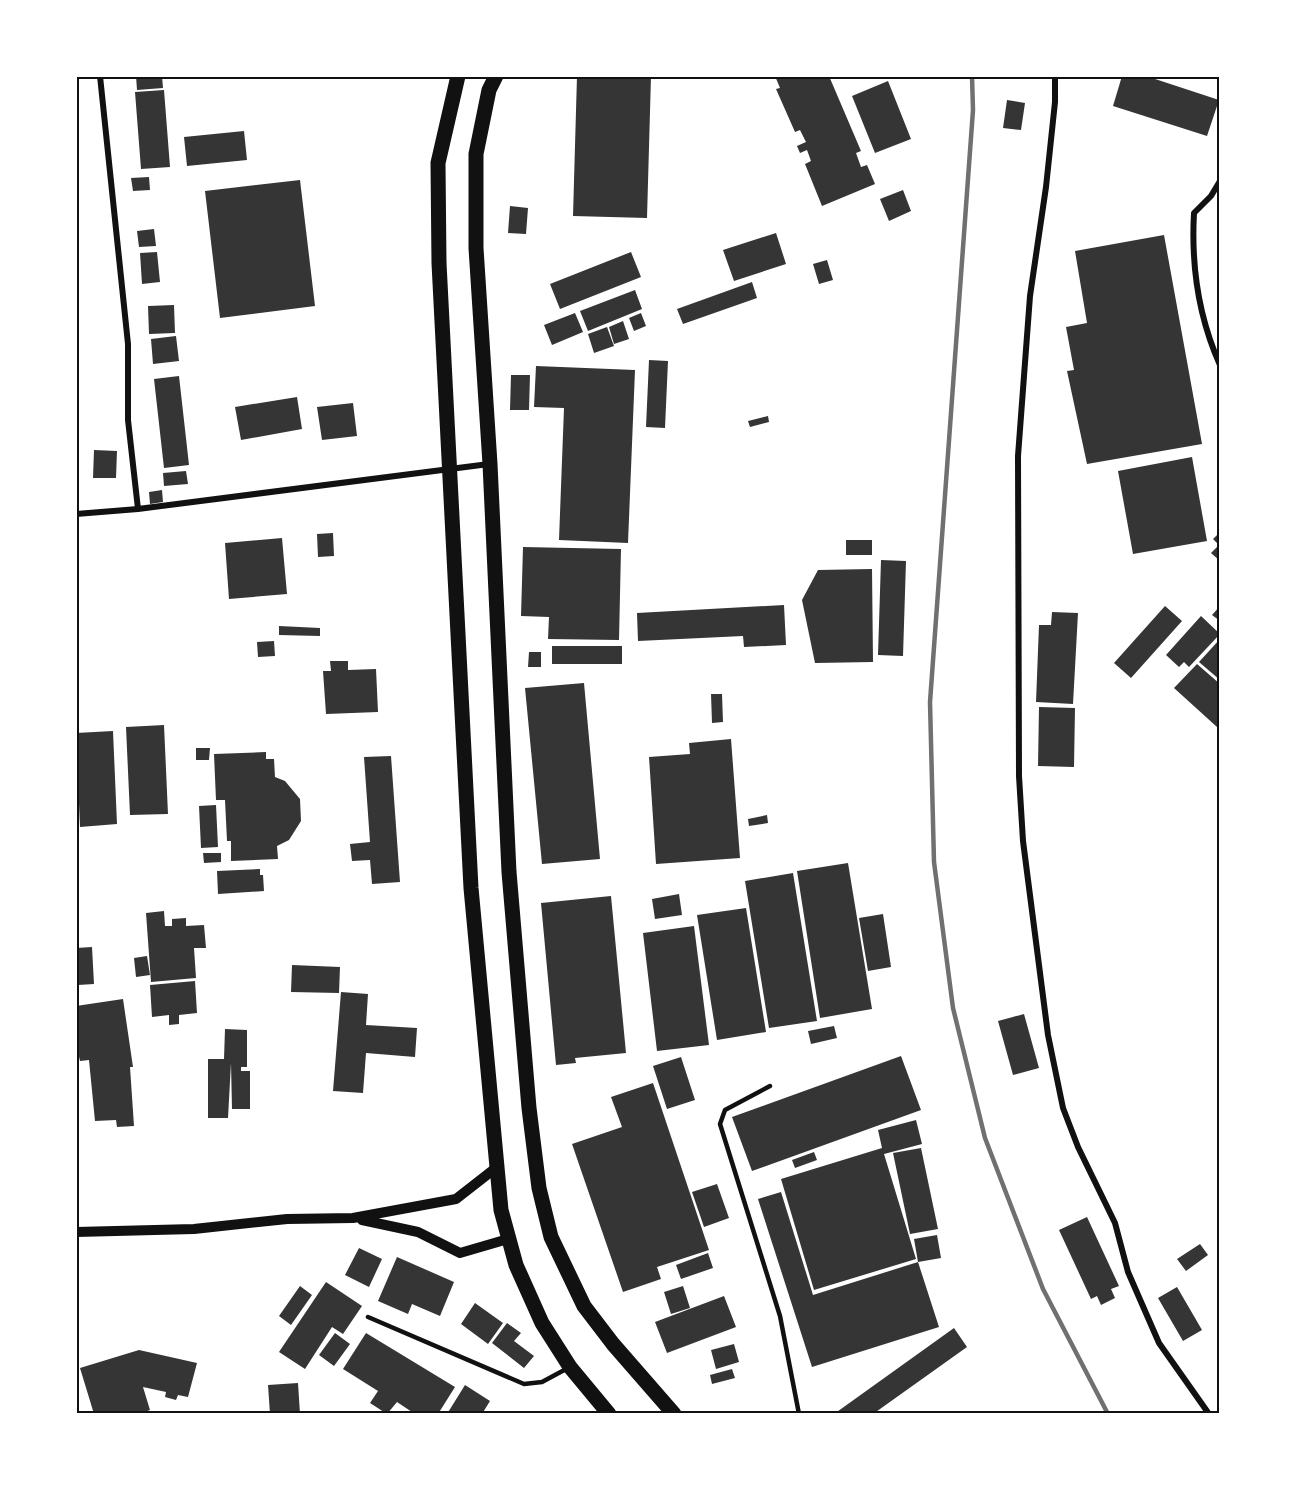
<svg xmlns="http://www.w3.org/2000/svg" width="1296" height="1490" font-family="'IBM Plex Sans',sans-serif">
	<rect width="100%" height="100%" fill="#fff"/>
	<path fill="#353535" d="M136,76H162L163,88L137,90Z
		M577,76H651L647,218L573,216Z
		M775,76H829L861,151L856,153L861,167L867,165L875,184L822,206L805,164L811,161L807,150L800,153L797,146L806,142L800,130L795,132L776,89L780,88Z
		M1122,76H1146L1219,100L1207,136L1113,106Z
		M888,81L911,139L875,153L852,96Z
		M164,90L170,167L141,169L135,92Z
		M1007,100L1025,103L1021,130L1003,128Z
		M244,131L247,160L187,166L184,137Z
		M149,177L150,190L133,191L131,178Z
		M300,180L315,306L220,318L205,191Z
		M903,190L911,211L889,221L880,199Z
		M510,206L528,208L526,234L508,233Z
		M154,229L156,246L139,247L137,231Z
		M776,233L786,264L734,281L723,250Z
		M1164,235L1202,444L1087,464L1067,371L1074,370L1066,327L1087,323L1075,251Z
		M157,252L160,282L142,284L140,253Z
		M631,252L641,277L560,309L550,284Z
		M827,260L833,280L819,284L813,264Z
		M752,282L757,298L683,324L677,309Z
		M635,290L642,309L588,331L580,311Z
		M174,305L175,333L149,334L148,306Z
		M575,313L583,332L552,345L544,325Z
		M641,313L646,326L634,331L629,318Z
		M623,321L629,339L614,344L609,327Z
		M607,327L614,346L594,353L588,334Z
		M176,336L179,361L153,364L151,339Z
		M649,360L668,361L665,428L646,427Z
		M536,366L635,370L628,543L559,540L564,408L534,407Z
		M511,375H530L529,410H510Z
		M179,376L189,465L164,468L154,379Z
		M297,397L302,429L241,440L235,407Z
		M353,403L357,436L322,440L317,407Z
		M768,416L769,422L750,427L748,421Z
		M94,450L117,451L116,478H93Z
		M1192,457L1207,541L1133,554L1118,471Z
		M186,471L188,484L164,486L163,473Z
		M162,490L163,502L150,504L149,492Z
		M1220,532V561L1211,553L1219,545L1213,539Z
		M333,533L334,556L318,557L317,534Z
		M282,538L287,594L229,599L225,543Z
		M846,540H872V555H846Z
		M523,547L621,549L619,640L548,639L549,617L521,616Z
		M881,560L906,561L903,656L878,655Z
		M872,569L873,662L815,663L802,600L818,570Z
		M784,605L786,645L744,647L743,636L638,641L637,613Z
		M1165,606L1182,621L1131,678L1114,663Z
		M1220,606V621L1212,615Z
		M1052,612L1078,613L1073,704L1036,702L1039,625H1051Z
		M1201,616L1220,634L1189,667L1184,662L1179,667L1166,655Z
		M279,626L320,628V636L279,635Z
		M1220,639V680L1199,662Z
		M274,641L275,656L258,657L257,642Z
		M552,646H622V664H552Z
		M529,652H541V667H528Z
		M330,661H348V670L376,669L378,712L326,714L323,671H331Z
		M1197,664L1220,684V724L1217,727L1174,688Z
		M584,683L600,859L542,864L525,688Z
		M711,694H722L723,722L712,723Z
		M1039,707L1075,708L1074,767L1038,766Z
		M164,725L168,814L130,815L126,727Z
		M113,731L117,824L80,827L76,733Z
		M731,739L740,858L656,864L649,757L690,754L689,743Z
		M196,748H210L209,760H196Z
		M266,752V759H274L275,777L285,781L300,799L301,821L289,840L277,846L278,859L231,861V841H227L225,800H216L214,754Z
		M391,756L400,882L372,884L370,860L352,861L350,844L370,842L364,757Z
		M216,805L218,847L201,848L199,806Z
		M767,815L768,823L749,826L748,819Z
		M203,853H221V862L204,863Z
		M848,863L872,1009L820,1018L797,871Z
		M260,869V875H263L264,891L218,894L217,871Z
		M793,873L817,1021L769,1028L745,881Z
		M679,894L682,915L655,919L652,899Z
		M611,896L626,1053L575,1058L576,1063L556,1065L541,903Z
		M746,908L766,1032L717,1040L697,915Z
		M164,911L165,926H172V919L186,918V926L204,925L206,948H194L196,978L151,982L146,913Z
		M883,914L891,967L868,971L859,918Z
		M694,926L709,1045L657,1051L643,933Z
		M92,947L94,984L78,985L76,948Z
		M147,956L150,975L136,977L134,958Z
		M292,965L340,967L339,993L291,992Z
		M195,981L197,1013L179,1015V1024L169,1025V1015L152,1017L150,985Z
		M341,992L368,994L366,1025L417,1028L415,1057L366,1053L363,1093L333,1091Z
		M123,999L133,1067H130L134,1126L117,1127L116,1120L95,1121L89,1060L80,1061L76,1043V1006Z
		M1024,1014L1039,1068L1013,1075L998,1021Z
		M834,1026L837,1038L811,1044L808,1031Z
		M225,1029L247,1030V1067H241V1071H250V1109H232L231,1063L228,1118H208V1059H224Z
		M901,1056L921,1110L752,1171L732,1117Z
		M681,1057L695,1100L667,1109L653,1066Z
		M653,1083L709,1250L657,1267L661,1279L623,1292L572,1144L622,1127L611,1097Z
		M916,1120L922,1144L884,1154L916,1259L814,1290L781,1179L882,1148L878,1130Z
		M921,1148L938,1229L910,1234L893,1153Z
		M814,1152L817,1160L795,1168L792,1160Z
		M717,1184L729,1218L704,1227L692,1192Z
		M781,1192L813,1295L918,1262L939,1327L812,1367L758,1199Z
		M1087,1217L1119,1286L1111,1289L1115,1298L1101,1305L1097,1296L1091,1299L1059,1230Z
		M937,1235L941,1258L918,1262L914,1239Z
		M1200,1244L1208,1255L1186,1271L1177,1259Z
		M359,1248L382,1259L369,1287L345,1275Z
		M708,1253L713,1268L681,1279L676,1265Z
		M397,1257L454,1282L440,1316L412,1304L408,1314L378,1301Z
		M326,1282L362,1306L343,1334L332,1327L305,1369L279,1352Z
		M300,1286L312,1295L291,1325L279,1316Z
		M683,1286L690,1308L671,1314L664,1292Z
		M1177,1287L1202,1330L1183,1341L1158,1298Z
		M724,1296L736,1327L667,1353L655,1322Z
		M475,1303L503,1323L488,1344L461,1324Z
		M507,1323L521,1333L514,1341L534,1356L524,1368L492,1343Z
		M954,1328L967,1347L873,1414H834Z
		M335,1333L350,1344L334,1366L319,1355Z
		M366,1333L455,1387L438,1414H415L397,1402L387,1414L370,1403L378,1391L343,1369Z
		M734,1344L739,1362L716,1369L711,1350Z
		M139,1350L197,1363L188,1397L178,1395L176,1400L165,1397L166,1392L143,1387L150,1410L140,1414H94L80,1368Z
		M732,1369L735,1378L712,1384L710,1375Z
		M298,1383L300,1414H270L268,1385Z
		M465,1385L490,1401L482,1414H447Z"/>
	<g fill="none" stroke-linecap="round" stroke-linejoin="round">
		<path stroke="#111" stroke-width="4.5" d="M770,1086L725,1110L720,1124L780,1316L799,1414
			M368,1317L524,1384L542,1382L568,1368"/>
		<path stroke="#111" stroke-width="6" d="M100,76L128,344V420L138,509
			M1055,76V102L1046,187L1030,296L1018,456L1019,776L1023,841L1048,1035L1063,1108L1078,1147L1115,1223L1128,1272L1159,1343L1209,1414
			M1220,181L1211,196L1194,213C1191,267 1198,316 1220,365
			M76,514L138,509L489,464"/>
		<path stroke="#111" stroke-width="10" d="M362,1220L418,1232L460,1253L508,1239
			M76,1232L194,1229L287,1219L353,1218L456,1199L497,1167"/>
		<path stroke="#111" stroke-width="15" d="M458,76L438,163L439,263L471,888L501,1210L516,1265L542,1323L570,1367L609,1414
			M496,76L489,90L476,154V248L490,464L509,872L529,1108L539,1188L551,1237L584,1306L613,1344L674,1414"/>
		<path stroke="#707070" stroke-width="4.5" d="M972,76L973,110L930,702L934,862L953,1008L985,1138L1043,1289L1108,1414"/>
	</g>
	<rect width="1296" height="1490" fill="none" stroke="#ffffff" stroke-width="156"/>
	<rect x="78" y="78" width="1140" height="1334" fill="none" stroke="#111" stroke-width="2"/>
</svg>
